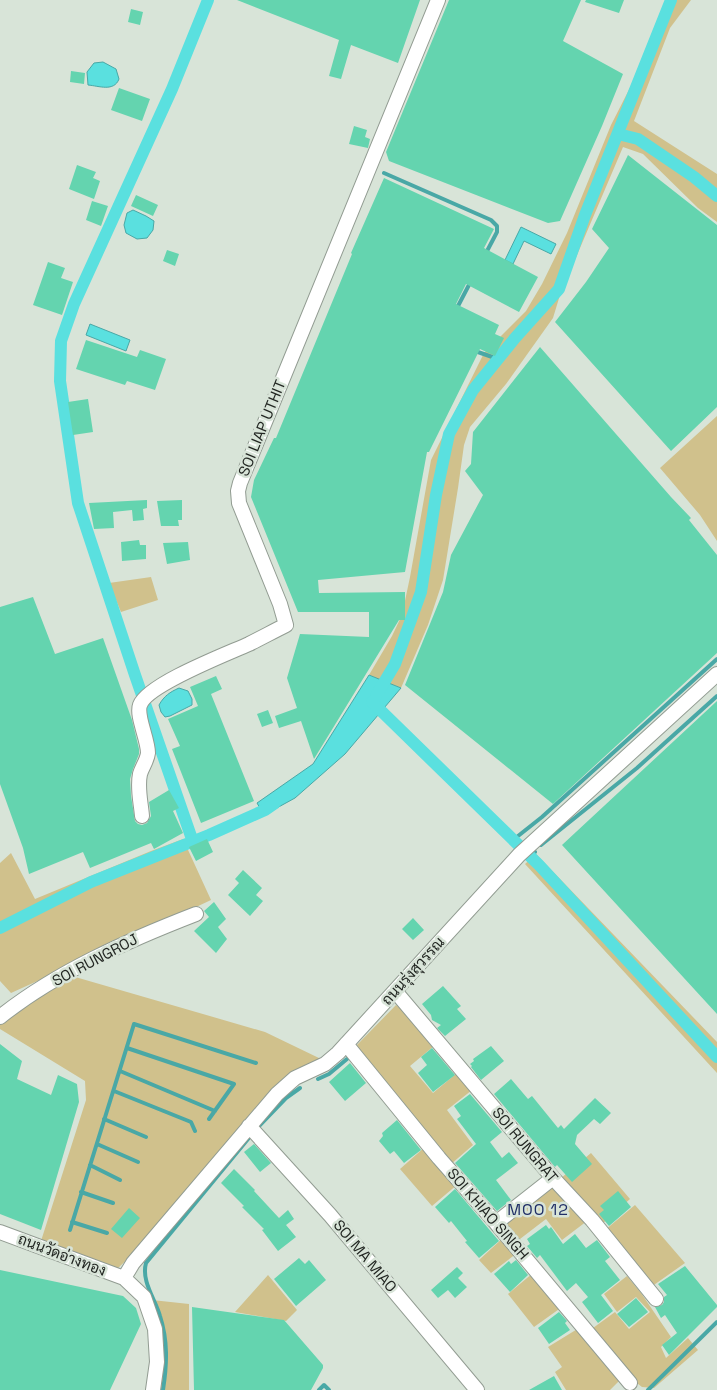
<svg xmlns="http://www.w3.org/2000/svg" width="717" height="1390" font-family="'Space Grotesk',Sarabun,sans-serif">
	<rect width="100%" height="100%" fill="#d8e4d8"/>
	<path fill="#d0c18c" d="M667,0H691L670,28L634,121L717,174V222L698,208L643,154L623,147L560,295L553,318L506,384L470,427L464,445L458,488L443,580L428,625L401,688L369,675L392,636L402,615L410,577L431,460L484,353L526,311L542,284L567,233L611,125L639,70Z
		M717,416V541L700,515L660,468Z
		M151,577L158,600L121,612L109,583Z
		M183,839L211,900L58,972L265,1032L321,1059L288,1076L262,1100L139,1248L116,1270L41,1241L86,1100L85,1081L0,1029V1025L55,973L11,993L0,981V863L11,853L35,899L151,851Z
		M536,854L717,1042V1073L525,864Z
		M396,1005L414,1020L434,1046L410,1066L433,1093L457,1073L472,1090L447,1110L473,1145L450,1165L397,1101L356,1046Z
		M426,1146L458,1184L432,1206L400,1169Z
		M591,1153L630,1199L601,1225L560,1179Z
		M552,1186L587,1221L562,1240L546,1219L520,1239L507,1227L509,1219Z
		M635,1205L685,1263L651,1287L605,1230Z
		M504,1237L517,1253L491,1273L479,1260Z
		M533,1273L562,1307L534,1327L508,1294Z
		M268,1275L297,1310L286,1321L235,1312Z
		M627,1276L641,1293L671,1337L661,1347L666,1358L688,1338L698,1350L654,1388L642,1387L633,1380L593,1328L615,1312L629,1329L650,1312L636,1297L617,1312L604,1294Z
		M152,1300L189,1304V1390H159L161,1384L164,1346Z
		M579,1328L620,1380L610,1390H566L555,1372L562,1367L548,1347Z"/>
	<path fill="#5ae0df" stroke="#49a8a6" d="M103,62L116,69L119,79C114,92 99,86 88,85L87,72L94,63Z
		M133,210L146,216L154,221L153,230L147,238L137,239L126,233L124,225L127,213Z
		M521,227L556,244L551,254L524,241L513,264L505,260Z
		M90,324L130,340L126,351L86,335Z
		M369,675L401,688L345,754L295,798L264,815L257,803L313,764Z
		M179,688L188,691L192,699V705L170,716L165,717L161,712L159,705C164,696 170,692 179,688Z"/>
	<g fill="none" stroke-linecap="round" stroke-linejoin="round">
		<path stroke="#49a8a6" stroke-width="4" d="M384,173L491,220L497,226V232L486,253
			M457,308L471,281
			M475,351L498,359
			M513,840L542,817L717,659
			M541,845L637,768L717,696
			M530,857L535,852
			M127,1048L234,1084L209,1119
			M120,1071L215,1111
			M318,1079L329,1074L347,1059
			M114,1091L191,1122L195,1131
			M104,1119L146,1137
			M259,1126L286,1098L300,1088
			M97,1144L138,1162
			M90,1165L120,1180
			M81,1192L113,1203
			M72,1222L107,1233
			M70,1230L134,1024L256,1063
			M163,1390C167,1364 168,1341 160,1316C155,1299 141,1281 146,1263L248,1139
			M319,1390L324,1385L329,1390
			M648,1390L717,1322"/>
		<path stroke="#5ae0df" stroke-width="12" d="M618,134L638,139L694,177L717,196
			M376,696L395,664L421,592L436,495L449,434L473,390L515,338L559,289L585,215L671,0
			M372,702L539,865L717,1057
			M193,842L135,675L78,503L60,381L61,341L74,304L172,89L208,0
			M0,928L91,882L209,835L265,810L275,803"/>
	</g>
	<path fill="#64d4af" d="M237,0H420L398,63L351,45L341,79L329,76L339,40Z
		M449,0H581L563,41L623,74L602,126L560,221L548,223L389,161L386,152Z
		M586,0H624L619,13L585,2Z
		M131,9L143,12L140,25L128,22Z
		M71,71L85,73L84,84L70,82Z
		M119,88L150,99L142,121L111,110Z
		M354,126L367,130L365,137L370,139L368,148L349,144Z
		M628,155L717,225V407L671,451L555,322L586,282L609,248L592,229Z
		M77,165L96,172L93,178L100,181L94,199L69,189Z
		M384,178L494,229L484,248L538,277L519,312L466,284L456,304L499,325L495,334L504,338L495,356L480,349L429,452H427L405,572L318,580L319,593L405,592V620H399L314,759L301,721L279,728L275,716L297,708L287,678L300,634L369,637V612H298L251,497L254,480L274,438H276L352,254L351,253Z
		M136,195L158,205L153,216L131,206Z
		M92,201L108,206L101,226L86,220Z
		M167,250L179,254L175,266L163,261Z
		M48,262L65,268L61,278L73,282L62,315L33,305Z
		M86,340L137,357L140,350L166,359L155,390L127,381L125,385L76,369Z
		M540,347L671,497L691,518L689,520L717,555V653L553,804L405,685L443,592L451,555L483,495L465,471L471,464L473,432Z
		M88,399L93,432L73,435L68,402Z
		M147,500V508L143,509L144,520L133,521L132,510L113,512L114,528L94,529L89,503Z
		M182,500V520H178L179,526H161L157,501Z
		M139,540L140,545H146V559L122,561L121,542Z
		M188,542L190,560L167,564L163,543Z
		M33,597L55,654L103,638L132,720L139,749V754L133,769L130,779L131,796L135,821L138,824L142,825L147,823L151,816L149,802L169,790L179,808L173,811L183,833L154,849L151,843L90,868L83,852L29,874L23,848L0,784V607Z
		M216,676L222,689L211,694L254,801L201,823L172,749L180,746L168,719L198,706L190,687Z
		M717,701V1014L562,845Z
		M268,710L273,723L262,727L257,714Z
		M207,839L213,852L196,861L189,847Z
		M243,870L262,888L256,895L263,901L250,916L228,895L239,883L235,879Z
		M214,902L226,919L218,927L227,939L216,953L194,931L209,917L204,911Z
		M413,918L424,930L413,940L402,929Z
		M443,986L461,1006L457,1009L466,1019L445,1036L437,1028L441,1025L432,1020L431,1015L422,1004Z
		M0,1044L22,1061L17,1079L51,1095L58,1075L77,1084L79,1102L41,1230L0,1214Z
		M491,1046L504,1061L481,1080L471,1067L472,1066L470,1064L474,1061L473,1059Z
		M432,1048L455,1075L433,1092L418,1073L427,1065L421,1057Z
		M350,1063L366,1083L345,1101L329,1082Z
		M511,1079L528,1099L532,1096L558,1128L561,1125L564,1129L595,1098L611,1113L600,1124L594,1119L577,1135L575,1144L592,1164L572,1182L557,1165L555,1167L494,1094Z
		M470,1094L502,1132L490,1142L502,1158L509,1152L518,1163L496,1180L511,1200L497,1211L455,1163L476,1144L457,1119L461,1116L454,1106Z
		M397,1120L421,1150L404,1163L394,1151L390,1154L379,1141L383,1136L382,1133Z
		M254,1144L271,1163L260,1172L244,1152Z
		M234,1169L255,1190L254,1191L279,1218L288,1210L294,1219L286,1225L296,1237L278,1251L262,1230L264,1229L242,1207L244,1206L221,1183Z
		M455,1189L499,1241L479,1258L465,1242L467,1241L451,1221L449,1223L435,1207Z
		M618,1191L631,1207L609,1226L599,1214L604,1210L600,1206Z
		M129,1208L140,1218L122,1238L111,1229Z
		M546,1225L549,1229L551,1227L563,1244L575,1234L586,1248L597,1240L610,1257L605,1261L620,1280L601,1295L613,1311L598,1323L582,1302L588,1297L576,1283L567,1291L540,1255L537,1258L527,1246L530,1244L527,1239Z
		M299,1258L305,1264L309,1260L326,1280L296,1306L274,1279Z
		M516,1260L528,1275L510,1292L494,1274L509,1261L511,1264Z
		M685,1266L717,1305V1307L669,1355L662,1345L677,1333L665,1315L661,1318L655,1307L662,1305L664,1302V1297L667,1295L658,1284Z
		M457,1267L463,1273L458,1278L467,1287L455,1298L448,1290L438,1298L431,1290Z
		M0,1270L123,1296L136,1308L141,1324L110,1390H0Z
		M636,1298L648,1312L629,1327L617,1314Z
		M192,1307L284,1320L323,1365V1368L311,1390H194Z
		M559,1312L567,1321L565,1323L570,1330L549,1344L538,1328Z
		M554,1376L562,1390H529Z"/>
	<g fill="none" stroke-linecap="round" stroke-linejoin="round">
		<g stroke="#929c92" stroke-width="16">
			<path id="minor" d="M142,816C141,803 137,788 140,774C142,767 147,761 148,753C148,739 136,716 140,705C148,684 227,654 249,644C261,638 274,631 286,625L280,604L239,503L238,491L240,483L438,0
				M395,991L553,1178L592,1220L656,1299
				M0,1017C56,972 129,940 196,914
				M346,1044L439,1158L496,1223L630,1383
				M249,1126L330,1215L477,1390
				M496,1223L553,1178
				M0,1232L124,1278L144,1297L155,1329L157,1362L153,1390
				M124,1278L133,1263L277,1094L295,1078L325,1064L338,1053L519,855L717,674"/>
		</g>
		<use href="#minor" stroke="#fff" stroke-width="14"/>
	</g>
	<g text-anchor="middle" stroke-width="5" stroke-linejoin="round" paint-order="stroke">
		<g font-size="15" fill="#222622" stroke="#d8e4d8">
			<text transform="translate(262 428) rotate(-68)" y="5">SOI LIAP UTHIT</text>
			<text transform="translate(95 960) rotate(-28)" y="5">SOI RUNGROJ</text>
			<text transform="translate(413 971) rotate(-48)" y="5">ถนนรุ่งสุวรรณ</text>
			<text transform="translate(525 1145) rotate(50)" y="5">SOI RUNGRAT</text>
			<text transform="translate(488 1214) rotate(49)" y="5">SOI KHIAO SINGH</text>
			<text transform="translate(62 1255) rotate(21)" y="5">ถนนวัดอ่างทอง</text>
			<text transform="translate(365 1256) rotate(50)" y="5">SOI MA MIAO</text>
		</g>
		<g font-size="16" letter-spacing="1" fill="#212f67" stroke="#d8e4d8">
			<text x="538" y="1215">MOO 12</text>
		</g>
	</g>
</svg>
